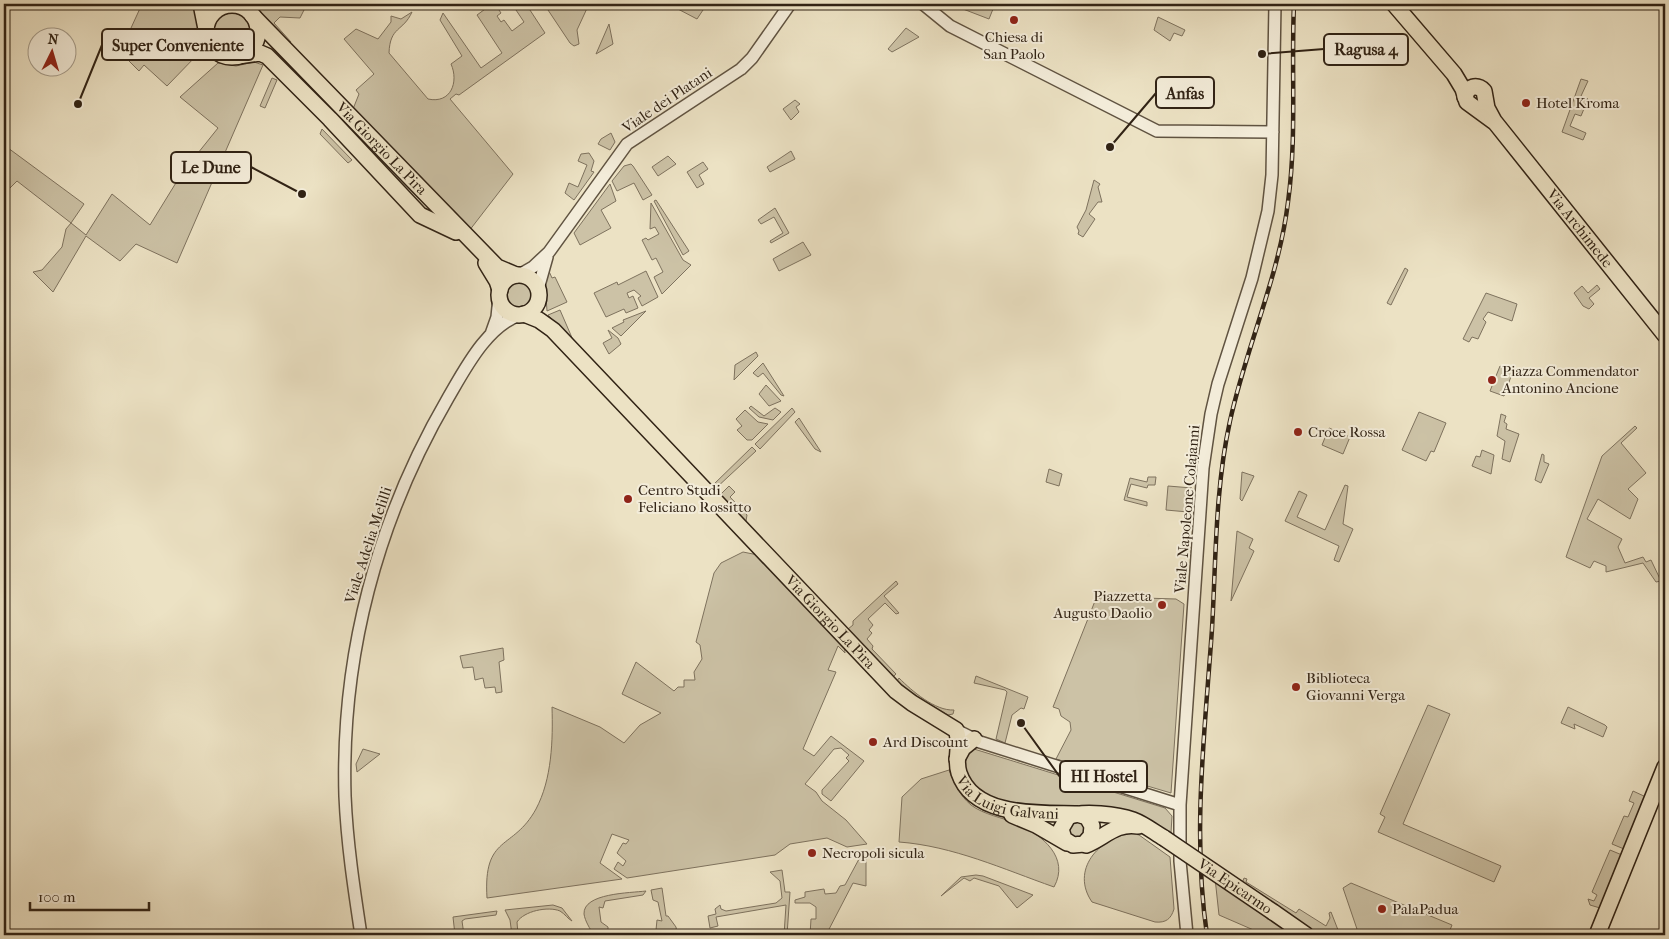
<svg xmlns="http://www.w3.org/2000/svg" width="1669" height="939" font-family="'IM FELL French Canon',serif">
	<rect width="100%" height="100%" fill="#ece2c4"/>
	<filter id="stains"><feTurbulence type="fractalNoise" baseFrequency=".004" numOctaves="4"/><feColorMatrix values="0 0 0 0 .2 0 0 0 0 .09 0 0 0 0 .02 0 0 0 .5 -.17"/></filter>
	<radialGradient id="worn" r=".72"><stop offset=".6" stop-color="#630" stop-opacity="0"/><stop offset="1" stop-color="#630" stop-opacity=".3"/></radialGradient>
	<path fill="#ccc2a6" stroke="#7e725e" d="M142,4H193L200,22L197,35L200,49L198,54L167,86L144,65L139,71L120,52Z
		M252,4H307L300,18L280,17L274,23L291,42L290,43Z
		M492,4H495L501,13L497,16L501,22L504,20L512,31L524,22L512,4H526L545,33L459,95L456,94L450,99L513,174L469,231L353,109L359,94L356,90L374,74L344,39L356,29L378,39L391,22V16L401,19L412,12C403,32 390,26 389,53L428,99C451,104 459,82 451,64L462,56L440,20L443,13L481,68L502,53L477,15Z
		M544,4H589L577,30L579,44L574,46L570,43Z
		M684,4H707L697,19L676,8Z
		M965,4H995L989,19L963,9Z
		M214 31a18 18 0 1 1 36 0a18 18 0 1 1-36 0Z
		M1158,17L1185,30L1182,36L1174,33L1170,41L1154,30Z
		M609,24L613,44L596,54Z
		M906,28L919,37L892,52L888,49Z
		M254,62L263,65L177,263L136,244L120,261L86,236L53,292L33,272L42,270L62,247L66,229L71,223L17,181L4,194V145L84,204L71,223L86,235L112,194L150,225L182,173L218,128L180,97L218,63L236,66Z
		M272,78L277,80L265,108L260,106Z
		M1581,79L1588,81L1581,96L1588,99L1581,116L1575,114L1570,126L1586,133L1583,140L1562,132Z
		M795,100L800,104L796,107L799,112L791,120L783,109Z
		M322,129L352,160L348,163L320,134Z
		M611,133L615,142L610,150L598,144L601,139Z
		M791,151L795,159L770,172L767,167Z
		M589,153L594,161L591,171L594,172L574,200L565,193L569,183L578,187L587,165L578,161L581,154Z
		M668,156L676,164L658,176L652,167Z
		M703,162L708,169L699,175L704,184L697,188L687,172Z
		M631,164L633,166L652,195L643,200L634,183L617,191L612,181L624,166Z
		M1094,180L1100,184L1098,187L1102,202H1098L1089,214L1095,219L1083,237L1078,234L1079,231L1077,227L1086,210Z
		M610,184L616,201L601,210L611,228L580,245L574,233Z
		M656,200L689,251L683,255L654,201Z
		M651,203L683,260L691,265L662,294L654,277L663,272L656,258L652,260L642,240L646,238L648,240L659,234L655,227L650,229Z
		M775,208L789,233L771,243L770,241L783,233L774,217L761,224L758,220Z
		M803,242L811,255L779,271L773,259Z
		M1405,268L1408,270L1391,305L1387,303Z
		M548,269L552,278L555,277L567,302L547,311L545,283Z
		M646,271L658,297L642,306L638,298L641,296L634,290L627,293L629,298L633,296L638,308L626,313L624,309L606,317L594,293L617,282L618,285Z
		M506 295a13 13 0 1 1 26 0a13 13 0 1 1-26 0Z
		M1597,285L1600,289L1589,298L1594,304L1589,309L1583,306L1574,293L1582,286L1588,293Z
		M1486,293L1517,304L1512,321L1488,312L1483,319L1486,322L1478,339L1472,337L1469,342L1463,339Z
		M560,310L573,340L548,315Z
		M646,311L621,336L612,328L624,322L623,320Z
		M608,330L618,338L621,344L609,354L603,343L612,338Z
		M756,352L758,356L734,380L735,365Z
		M763,363L784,396L781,395L763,373L758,377L753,373Z
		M1500,366L1513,371L1504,396L1490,391Z
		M766,385L781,401L769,406L759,394Z
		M751,406L764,416L775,408L781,412L773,420L759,417L749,408Z
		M792,408L795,412L760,449L755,444Z
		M745,410L758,422L768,424L752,440H747L737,430L742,426L736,419Z
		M1419,412L1446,423L1434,452L1431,451L1426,461L1402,450Z
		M1501,414L1506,416L1504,422L1507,424L1506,429L1519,434L1510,462L1502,459L1505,441L1497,436Z
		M799,418L821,452L815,449L795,422Z
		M1635,426L1637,428L1621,443L1646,473L1628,489L1638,499L1630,519L1598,499L1587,519L1622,539L1618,547L1625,563L1643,557L1646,562L1651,560L1661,581L1656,582L1643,563L1606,572V566L1594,561L1590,568L1566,557L1602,456Z
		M1329,428L1350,437L1343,454L1322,445Z
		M752,447L756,451L715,489L712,486Z
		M1482,450L1494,455L1491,474L1472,466L1476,456L1480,457Z
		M1542,454L1544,455V462L1549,464L1541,483L1535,480Z
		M1049,469L1062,474L1059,486L1046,482Z
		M1242,472L1254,476L1242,501L1240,499Z
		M1148,477H1156L1155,485H1148L1147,488L1131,484L1127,497L1147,502V506L1124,500L1130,478L1147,482Z
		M1345,485L1348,486L1343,524L1353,529L1339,562L1334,560L1339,546L1285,521L1299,491L1307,495L1297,517L1325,530Z
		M729,486L735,492L730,497L747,515L746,521L720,495Z
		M1168,486L1192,488L1190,510L1188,512L1166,510Z
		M1237,531L1253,539L1249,548L1254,551L1231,601Z
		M743,552L758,555L844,645L845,653L838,646L828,670L836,672L803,749L814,756L831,736L864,761L831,801L822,794V790L849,761L846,758L849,755L841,748L834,749L805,784L816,792L822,801L846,820L867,844L847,847L827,838L790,844L775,855L627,878L614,869L618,862L623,866L626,861L617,853L623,843L626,844L629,840L612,834L600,863L622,879L487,898C483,834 513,851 536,809C552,779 553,740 552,707L600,727L624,743L640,725L661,713L622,694L636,662L674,691L678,687H684V680H695L694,672L702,659L700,645L696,642L714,573L721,563Z
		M896,581L898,584L884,596L899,613L896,614L885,603L868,619L873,625L869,630L872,633L867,639L873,646L872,649L896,674L893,677L848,629L853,625V621Z
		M1102,597L1108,599L1112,597L1176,599L1184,604L1171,793L1056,759L1071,730L1070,722L1061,716L1059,709L1053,707L1095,601Z
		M503,648L504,660L499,662L502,692L496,693L495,687L485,688L483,678L475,680L473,667L463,668L460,656Z
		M976,676L1028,697L1024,709L1021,708L1012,715L1005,743L996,739L1007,692L1005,690L974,683Z
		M899,678C912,691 935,711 954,710L953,714L948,715L913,694L897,681Z
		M1428,705L1450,714L1403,824L1501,866L1494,882L1378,832L1385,817L1380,814Z
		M1568,707L1605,725L1607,727L1603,737L1574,724L1575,729L1561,723Z
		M363,749L380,754L357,772L356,764Z
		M974,749L1165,808L1172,816L1171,833L1146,819L1099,807L1008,805C1004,804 1000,803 996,802C980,796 946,761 974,749Z
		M949,770C954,783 960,796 971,805C984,815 1002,817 1017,824C1043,835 1070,858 1054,887C1003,869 953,846 899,842L902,797L921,779Z
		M1633,791L1646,797L1624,849L1612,844L1624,816L1628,817L1634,803L1629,801Z
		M1075,820L1084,823L1086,836L1071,840L1067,826Z
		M1131,833L1139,835L1170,857L1174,909C1171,919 1166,923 1155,922L1092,902C1070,870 1099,838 1131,833Z
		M1610,850L1622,855L1600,908L1590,905L1588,899L1594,901L1597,895L1592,892Z
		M866,858V886L853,883L826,935H810L811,919H816V907L810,903H795V900L805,897V892L824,889L825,894L836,893L840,886L845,885L859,859Z
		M1214,869L1241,886L1244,878L1247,879L1246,882L1296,913L1299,909L1326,926L1330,918L1329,913L1331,912L1340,935H1320L1277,906L1294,935H1281L1274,932L1272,935H1265L1219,915Z
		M782,870L785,892H790L787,935H784L786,905L716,917L718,926L710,928L708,916L716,914L715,909L720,905L721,909L726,911L776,903L782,898L780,881L770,872Z
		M976,875L983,876L1033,895L1017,908L999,886L974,878L970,881L964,878L941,896L961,877Z
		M1351,883L1452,925L1448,935H1359L1343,888Z
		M662,888L666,916H668L676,927L677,934L650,935L656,930L657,920L662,921L658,902L653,900L651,890Z
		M646,891L643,895L605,901L603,908L599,907L601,922L608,927V934L594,935C590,929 585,921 584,914C583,893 630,893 646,891Z
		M553,905L562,908L572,921C568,919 565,914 560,911C548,906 524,911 517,922L518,935H512L510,920L505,910Z
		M497,911L496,915L465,919L462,921L464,935H455L453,917Z"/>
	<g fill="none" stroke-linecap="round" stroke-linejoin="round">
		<g stroke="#605341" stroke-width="14">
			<path id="minor" d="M923,4L950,26L1157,131L1273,132
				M519,275L533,267L549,252L627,144L741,69L752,58L790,4
				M538,289L547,257
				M491,334L497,317L499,297
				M956,730L980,742L1180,805
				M361,935C354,889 347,843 345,796C341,655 377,520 448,398C465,369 487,325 522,314
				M1187,935L1180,861V805L1203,468L1211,414L1218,384L1252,278L1268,211L1272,175L1275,4"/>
		</g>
		<g stroke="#312315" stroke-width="18">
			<g id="major">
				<path d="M201,4L206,29"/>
				<path d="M1394,4L1454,74L1463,89L1467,102L1493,121"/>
				<circle cx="232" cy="31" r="26"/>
				<path id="s1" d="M252,15L497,267L516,275"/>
				<path d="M238,56L260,53L267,56L330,119L420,215L456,232"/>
				<path id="s2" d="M1465,97C1467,86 1477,84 1484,91L1487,108L1494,121L1665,335"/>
				<path d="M486,263L497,281L500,290"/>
				<circle cx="519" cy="295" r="20"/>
				<path id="s3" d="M524,314L539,320L553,330L896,691L912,703L956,730C962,744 954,758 959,773C974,818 1040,813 1077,814L1087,817L1092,826L1091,836L1084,844L1073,845L1064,839L1061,829L1068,817C1082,810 1119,815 1133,820C1144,824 1154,832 1164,838"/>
				<path d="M957,759L963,748L974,739"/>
				<path d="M1012,815L1036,825L1067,843"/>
				<path d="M1086,845C1104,838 1116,822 1138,826"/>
				<path d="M1273,912L1306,935"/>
				<path d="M1597,935L1665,767"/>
			</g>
		</g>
		<use href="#minor" stroke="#f3ecd9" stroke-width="11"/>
		<use href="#major" stroke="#ece2c4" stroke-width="15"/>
		<g stroke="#312315" stroke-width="4.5">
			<path id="rail" d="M1207,935C1192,834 1205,730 1212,629C1216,560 1215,489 1230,421C1246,347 1279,277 1288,202C1297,137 1291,70 1294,4"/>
		</g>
		<use href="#rail" stroke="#f3ecd9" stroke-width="2.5" stroke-dasharray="8" stroke-linecap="butt"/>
		<g stroke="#312315" stroke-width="18" stroke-linecap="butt">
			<g id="major-bridge">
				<path id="s4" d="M1164,838L1273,912"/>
			</g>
		</g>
		<use href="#major-bridge" stroke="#ece2c4" stroke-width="15"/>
	</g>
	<g fill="#8f2418" stroke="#f3ecd9" stroke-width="2">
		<circle cx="1014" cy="20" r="5"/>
		<circle cx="1526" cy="103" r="5"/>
		<circle cx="1492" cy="380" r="5"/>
		<circle cx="1298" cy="432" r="5"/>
		<circle cx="628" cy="499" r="5"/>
		<circle cx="1162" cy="605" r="5"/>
		<circle cx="1296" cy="687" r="5"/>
		<circle cx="873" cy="742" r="5"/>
		<circle cx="812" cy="853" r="5"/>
		<circle cx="1382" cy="909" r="5"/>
	</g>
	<g text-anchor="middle" stroke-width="4" stroke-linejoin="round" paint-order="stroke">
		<g font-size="15" fill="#312315" stroke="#f3ecd9" text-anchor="start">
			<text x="1014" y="42" text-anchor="middle">Chiesa di<tspan x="1014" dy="17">San Paolo</tspan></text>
			<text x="1536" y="108">Hotel Kroma</text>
			<text x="1502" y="376">Piazza Commendator<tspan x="1502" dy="17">Antonino Ancione</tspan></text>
			<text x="1308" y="437">Croce Rossa</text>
			<text x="638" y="495">Centro Studi<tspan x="638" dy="17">Feliciano Rossitto</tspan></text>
			<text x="1152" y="601" text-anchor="end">Piazzetta<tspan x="1152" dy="17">Augusto Daolio</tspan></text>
			<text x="1306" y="683">Biblioteca<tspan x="1306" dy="17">Giovanni Verga</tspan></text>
			<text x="883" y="747">Ard Discount</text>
			<text x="822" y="858">Necropoli sicula</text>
			<text x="1392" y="914">PalaPadua</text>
		</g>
		<g font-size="15" fill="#312315" stroke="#f3ecd9">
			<text transform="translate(667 100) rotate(-34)" y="5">Viale dei Platani</text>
			<text dy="5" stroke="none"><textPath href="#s1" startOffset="186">Via Giorgio La Pira</textPath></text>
			<text dy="5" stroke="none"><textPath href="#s2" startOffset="195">Via Archimede</textPath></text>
			<text transform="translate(1187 509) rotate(-85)" y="5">Viale Napoleone Colajanni</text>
			<text transform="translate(368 545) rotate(-72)" y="5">Viale Adelia Melilli</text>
			<text dy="5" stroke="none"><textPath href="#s3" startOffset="436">Via Giorgio La Pira</textPath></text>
			<text dy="5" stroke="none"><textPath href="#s3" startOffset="706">Via Luigi Galvani</textPath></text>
			<text dy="5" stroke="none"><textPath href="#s4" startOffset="86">Via Epicarmo</textPath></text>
		</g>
	</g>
	<path fill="none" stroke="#312315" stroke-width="2" d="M78 104L102 45M1262 54L1324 49M1110 147L1156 93M302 194L251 167M1021 723L1060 777"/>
	<g fill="#312315" stroke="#f3ecd9" stroke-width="2">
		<circle cx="78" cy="104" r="5"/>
		<circle cx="1262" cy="54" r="5"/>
		<circle cx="1110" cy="147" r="5"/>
		<circle cx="302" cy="194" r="5"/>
		<circle cx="1021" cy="723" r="5"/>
	</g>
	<g fill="#f3ecd9" stroke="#312315" stroke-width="2">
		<rect x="102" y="29" width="152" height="31" rx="5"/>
		<rect x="1324" y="34" width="84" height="31" rx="5"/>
		<rect x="1156" y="77" width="58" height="31" rx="5"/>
		<rect x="171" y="152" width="80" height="31" rx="5"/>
		<rect x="1060" y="761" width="87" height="31" rx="5"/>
	</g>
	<g font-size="16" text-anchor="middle" font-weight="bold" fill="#312315">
		<text x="178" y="51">Super Conveniente</text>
		<text x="1366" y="55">Ragusa 4</text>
		<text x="1185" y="99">Anfas</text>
		<text x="211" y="173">Le Dune</text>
		<text x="1104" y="782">HI Hostel</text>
	</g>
	<rect width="1669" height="939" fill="none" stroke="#ece2c4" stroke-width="20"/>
	<rect x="5" y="5" width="1659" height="929" fill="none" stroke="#312315" stroke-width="2.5"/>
	<rect x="10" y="10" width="1649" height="919" fill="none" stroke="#312315"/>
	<g transform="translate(52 52) rotate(5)"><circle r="24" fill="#f3ecd9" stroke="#a59c8b"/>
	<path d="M0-4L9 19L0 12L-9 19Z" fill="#8f2418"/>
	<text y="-8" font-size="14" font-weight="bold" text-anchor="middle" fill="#312315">N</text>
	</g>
	<path d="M30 902v8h119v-8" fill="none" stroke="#312315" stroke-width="2.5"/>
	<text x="38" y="902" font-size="15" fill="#312315" stroke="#f3ecd9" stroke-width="4" paint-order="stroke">100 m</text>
	<rect width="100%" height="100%" filter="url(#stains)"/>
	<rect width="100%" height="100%" fill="url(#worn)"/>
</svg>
